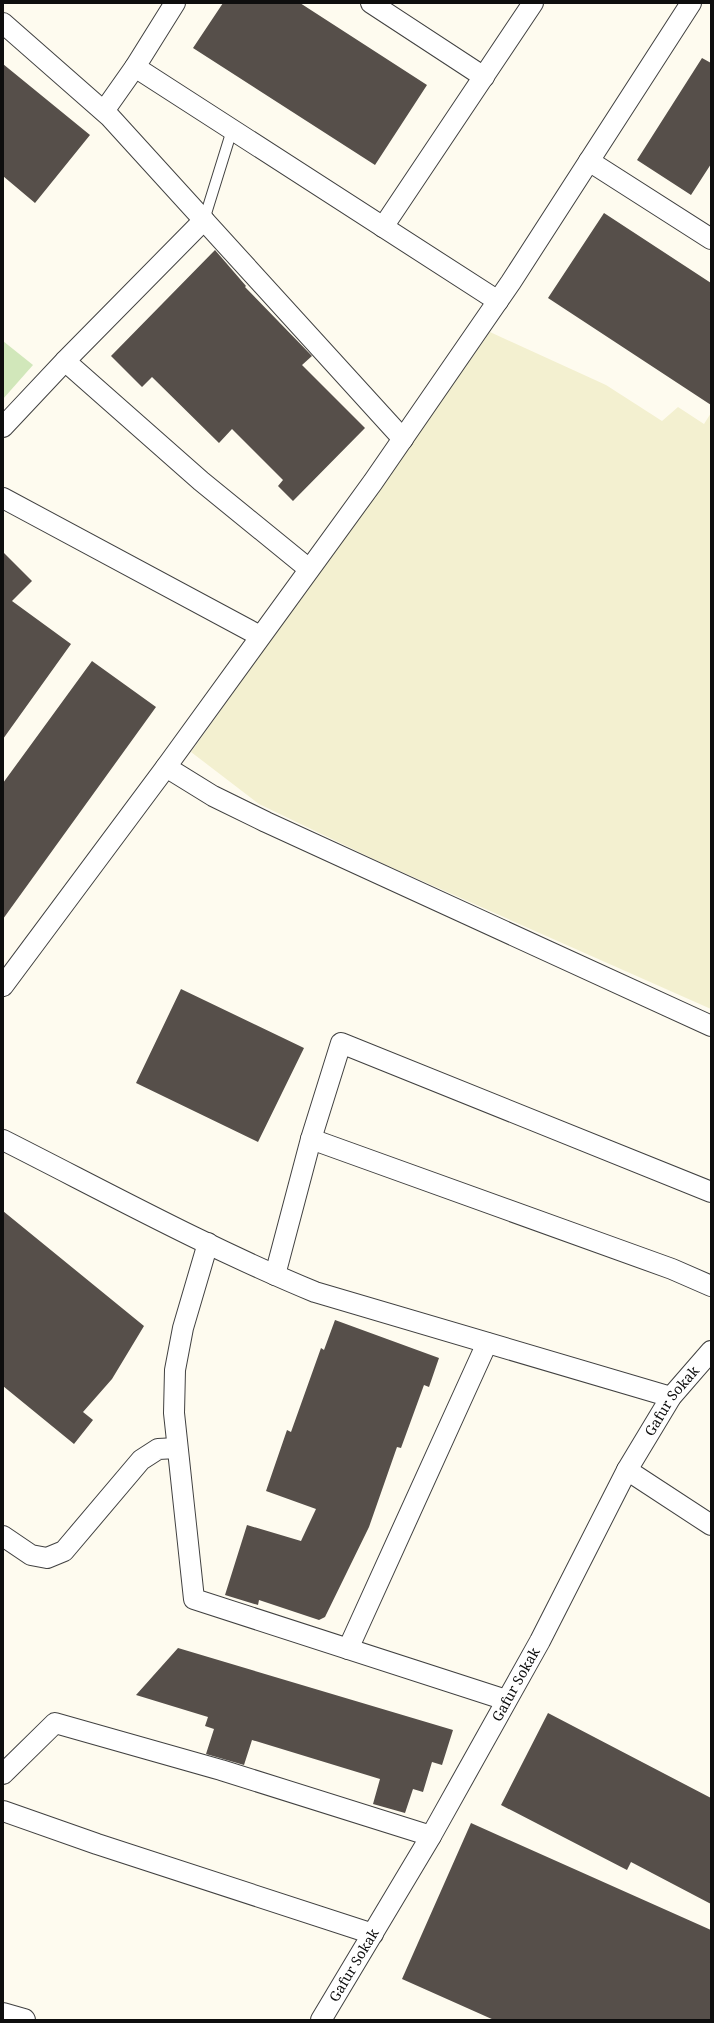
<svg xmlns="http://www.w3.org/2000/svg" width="714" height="2023" font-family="'Noto Serif',serif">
	<rect width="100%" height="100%" fill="#fefbef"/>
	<path fill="#f3f0d0" d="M490,332L606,385L662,421L678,407L704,424L711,413V1009L384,864L259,804L191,752Z"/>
	<path fill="#d1e7ba" d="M3,341L33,365L3,399Z"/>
	<path fill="#564f4a" d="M223,3H300L427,85L375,165L193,48Z
		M702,58L711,63V164L691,195L637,160Z
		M3,64L90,135L35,203L3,176Z
		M604,213L711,283V405L548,298Z
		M215,250L246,286L245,287L312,356L302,365L365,428L293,501L278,486L283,480L232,429L219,443L152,377L142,387L111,356Z
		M3,552L32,581L12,601L71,644L3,739Z
		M92,661L156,707L3,919V783Z
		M181,989L304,1048L258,1142L136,1083Z
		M3,1211L144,1326L112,1379L83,1412L93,1420L74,1444L3,1386Z
		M335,1320L439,1358L429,1387L424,1385L401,1448L397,1447L369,1527L325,1617L319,1620L259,1600L258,1605L225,1595L247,1525L301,1541L316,1509L266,1491L287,1430L291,1432L321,1348L324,1350Z
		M178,1648L453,1730L442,1765L432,1762L423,1792L413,1789L405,1813L373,1804L380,1779L252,1740L244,1765L206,1754L214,1729L205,1726L208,1717L136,1695Z
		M548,1713L711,1798V1904L631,1862L627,1870L501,1805Z
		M471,1823L711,1930V2020H494L402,1979Z"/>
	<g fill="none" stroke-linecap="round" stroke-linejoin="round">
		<g stroke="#414141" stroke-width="12">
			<path id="service" d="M204,220L232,130"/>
		</g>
		<g stroke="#414141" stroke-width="22">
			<g id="minor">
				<path d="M175,3L135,67L498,301"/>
				<path d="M371,3L484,77"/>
				<path d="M3,23L110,117L403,439"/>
				<path d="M104,111L135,67"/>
				<path d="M589,161L711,239"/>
				<path d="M383,227L533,3"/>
				<path d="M65,361L201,481L309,569"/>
				<path d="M3,427L65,361L204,220"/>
				<path d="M3,498L260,636"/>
				<path d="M166,767L213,796L266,822L711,1026"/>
				<path d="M3,986L166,767L373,482L511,282L691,3"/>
				<path d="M311,1139L672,1269L711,1286"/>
				<path d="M3,1140C106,1192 208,1248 315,1292L671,1397"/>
				<path d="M208,1243L183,1328L175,1370L174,1413L194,1599L506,1700"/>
				<path d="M275,1275L311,1139L341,1043L711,1192"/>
				<path d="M627,1470L711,1525"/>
				<path d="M3,1536L31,1555L47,1558L64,1551L141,1460L158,1449L177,1448"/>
				<path d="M348,1649L487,1343"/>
				<path d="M3,1774L55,1723L221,1770L431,1836"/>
				<path d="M3,1811L97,1844L373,1934"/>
				<path id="s1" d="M321,2020L431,1836L540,1641L627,1470L671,1397L711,1351"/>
			</g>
		</g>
		<g stroke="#414141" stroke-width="24">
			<path id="tertiary" d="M3,2014L24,2020"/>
		</g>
		<use href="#service" stroke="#fff" stroke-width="10"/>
		<use href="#minor" stroke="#fff" stroke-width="20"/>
		<use href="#tertiary" stroke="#fff" stroke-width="22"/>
	</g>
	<g text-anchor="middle" stroke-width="4" stroke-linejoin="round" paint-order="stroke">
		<g font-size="14" fill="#0e0e0e" stroke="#fff">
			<text dy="5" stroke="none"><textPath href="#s1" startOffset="712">Gafur Sokak</textPath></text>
			<text dy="5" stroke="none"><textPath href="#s1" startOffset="388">Gafur Sokak</textPath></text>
			<text dy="5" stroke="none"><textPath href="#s1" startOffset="64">Gafur Sokak</textPath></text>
		</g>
	</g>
	<rect width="714" height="2023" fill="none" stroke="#0e0e0e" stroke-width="8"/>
</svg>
